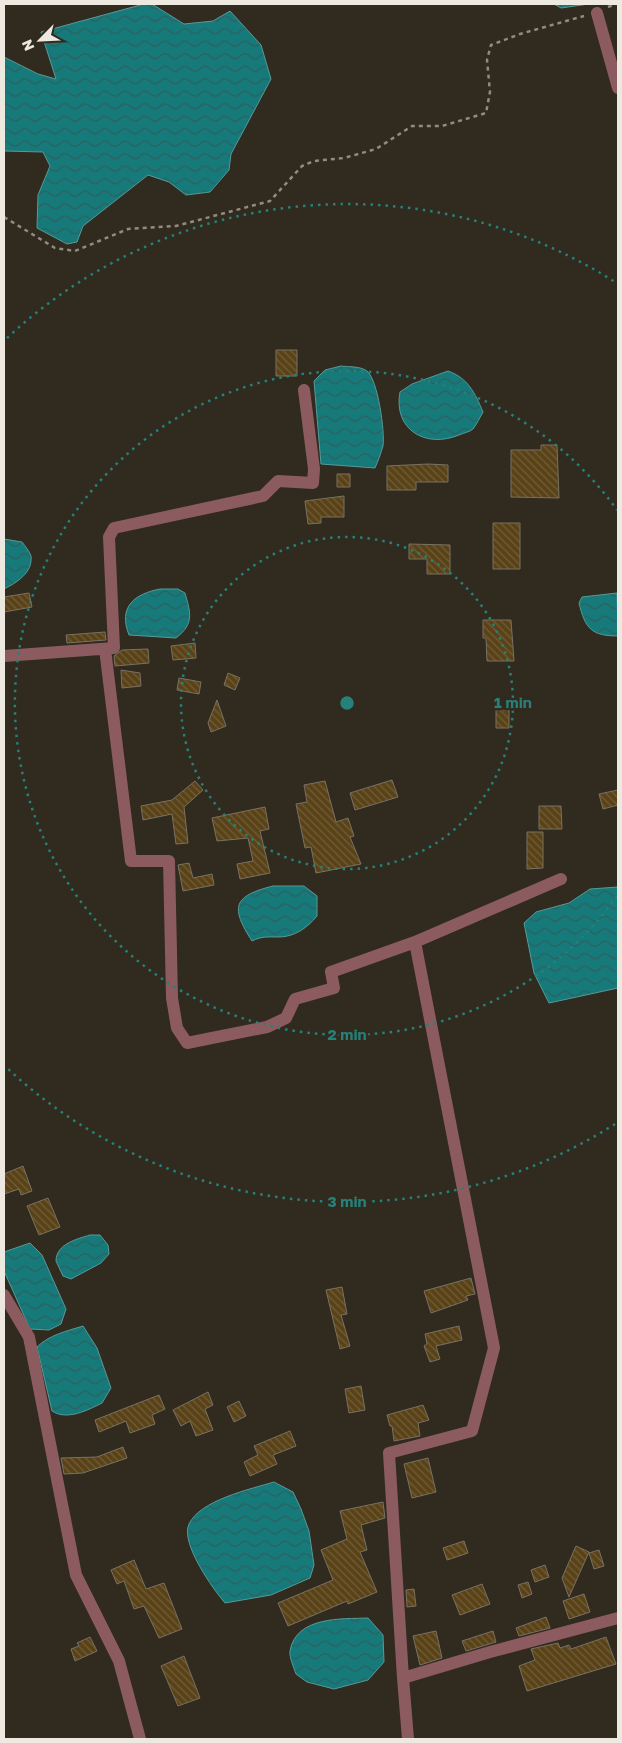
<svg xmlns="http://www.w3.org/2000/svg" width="622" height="1743" font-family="'Golos Text',sans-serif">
	<defs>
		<pattern id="water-waves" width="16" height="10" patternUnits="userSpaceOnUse" patternTransform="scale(1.25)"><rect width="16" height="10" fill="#16797a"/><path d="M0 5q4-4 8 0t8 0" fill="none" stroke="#2e605e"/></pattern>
		<pattern id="building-back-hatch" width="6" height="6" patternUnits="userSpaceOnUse" patternTransform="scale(1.25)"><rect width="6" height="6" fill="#594217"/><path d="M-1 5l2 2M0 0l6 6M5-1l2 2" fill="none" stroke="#715d38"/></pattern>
	</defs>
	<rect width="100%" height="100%" fill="#312a1e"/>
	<path fill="url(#water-waves)" stroke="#569a99" d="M144,4H152L184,24L213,21L230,11L261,45L271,79L231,154L229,170L210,192L186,195L169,182L148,175L83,226L77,242L67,244L37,228L38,195L50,166L43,152L4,151V57L38,74L56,79L41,32Z
		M554,4H589L561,8Z
		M341,366C349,367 360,366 367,371C378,380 385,432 383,446C381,453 378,461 375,468L321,464L314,381L325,370Z
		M448,371C468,378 475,393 483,412C480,417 477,424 473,429C470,432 463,433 459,435C425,449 393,429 400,392L412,384Z
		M4,539L22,542C25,546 30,552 31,556C33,573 16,583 4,589Z
		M160,589H178L185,593C191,614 194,624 176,638L129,635C118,607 134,594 160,589Z
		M617,593L618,636C591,636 585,628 579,603L582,597Z
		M273,886H304L317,896V916C308,927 295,937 279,937C268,937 262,936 252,941C230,907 233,896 273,886Z
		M618,887V988L549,1003L534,973L524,923L536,912L569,903L590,889Z
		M90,1235H100L108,1245L109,1254L101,1263L71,1279L63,1276L56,1261C56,1244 77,1239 90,1235Z
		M30,1243L42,1255L66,1309L61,1324L49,1330L30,1329L4,1271V1252Z
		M83,1326L97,1348L111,1388L102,1403C88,1410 67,1421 52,1411L37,1347C49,1335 67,1331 83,1326Z
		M274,1482L293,1492L301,1509L309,1531L314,1565L310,1578L271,1595L225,1603C213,1589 180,1543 189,1524C200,1500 251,1489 274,1482Z
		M368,1618L383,1635L384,1662L368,1680L334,1689L307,1682L296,1674C294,1668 289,1657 290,1651C296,1616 342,1619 368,1618Z"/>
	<path fill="url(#building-back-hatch)" stroke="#797163" d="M276,350H297V376H276Z
		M541,445H557L559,498L511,497V450H541Z
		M428,464L448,465V482H416V490H387V466Z
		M337,474H350V487H337Z
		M344,496V517H321V523L308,524L305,501Z
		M493,523H520V569H493Z
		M409,544L450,545V574H427V559H409Z
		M29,593L32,607L4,612V597Z
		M483,620H511L514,661H487L486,638H483Z
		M105,632L106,640L67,643L66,635Z
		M195,643L196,658L173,660L171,646Z
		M148,649L149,663L115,666L114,656L122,650Z
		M121,670L140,673L141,686L122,688Z
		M228,673L240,678L235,690L224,685Z
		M179,678L201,682L199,694L177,690Z
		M217,700L226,726L211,732L208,723Z
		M496,710H509V728H496Z
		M392,780L398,797L355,810L350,793Z
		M195,781L203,790L184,807L188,843L176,844L172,814L143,820L141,806L172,800Z
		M325,781L336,822L348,818L354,836L350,837L361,864L316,873L311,847L305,848L296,804L307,802L304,785Z
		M618,790V805L603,809L599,794Z
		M539,806H561L562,829H539Z
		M265,807L269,829L260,831L270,873L240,879L237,864L253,861L248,838L217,841L212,818Z
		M527,832H543V868L527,869Z
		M189,863L193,878L212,874L214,885L183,891L178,865Z
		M23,1166L32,1191L21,1195L19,1189L4,1194V1174Z
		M48,1198L60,1227L39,1235L27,1206Z
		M471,1278L475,1294L466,1296L468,1300L431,1313L424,1291Z
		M342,1287L347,1314L341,1315L350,1346L340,1349L326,1290Z
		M459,1326L462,1340L436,1346L440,1359L430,1362L424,1346L427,1344L425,1334Z
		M361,1386L365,1410L349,1413L345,1389Z
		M208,1392L213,1405L205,1409L213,1430L196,1436L190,1421L181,1426L173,1410Z
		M159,1395L165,1409L152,1415L155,1424L130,1433L126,1421L99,1432L95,1420Z
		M239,1401L246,1416L234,1422L227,1407Z
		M423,1405L429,1420L418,1423L420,1436L394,1441L392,1426H390L387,1415Z
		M290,1431L296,1446L273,1455L277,1464L250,1476L244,1462L258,1455L254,1446Z
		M123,1447L127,1458L83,1473L64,1474L61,1458L97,1457Z
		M428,1458L436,1492L412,1498L404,1464Z
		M383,1502L385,1518L361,1525L367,1550L360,1552L377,1592L348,1604L347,1601L288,1626L278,1603L333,1580L321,1550L347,1539L340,1511Z
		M464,1541L468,1553L447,1560L443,1548Z
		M576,1546L589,1552L569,1597L562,1578Z
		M599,1550L604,1566L594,1569L589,1553Z
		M134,1560L146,1589L164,1583L182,1629L159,1638L144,1606L134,1609L124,1581L117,1584L111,1570Z
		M545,1565L549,1577L535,1582L531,1570Z
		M528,1582L532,1594L522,1598L518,1585Z
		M482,1584L490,1604L460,1615L452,1595Z
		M414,1589L416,1606L407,1607L406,1590Z
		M584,1594L590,1612L569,1619L563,1601Z
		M546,1617L550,1628L519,1636L516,1628Z
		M436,1631L442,1658L420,1665L413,1636Z
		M493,1631L496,1642L466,1651L462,1641Z
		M90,1637L97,1651L75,1661L71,1649L79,1646L77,1643Z
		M606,1637L616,1664L527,1691L519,1666L535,1660L531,1649L558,1643L560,1648L569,1645L571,1649Z
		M184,1656L200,1698L178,1706L161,1666Z"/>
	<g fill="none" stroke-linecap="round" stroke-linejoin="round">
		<path stroke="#918b81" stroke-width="2.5" stroke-dasharray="4 4" stroke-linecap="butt" d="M608,7L616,4
			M4,217L55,248L75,251L128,229L176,226L270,201L302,166L314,161L344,158L376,149L412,126H442L486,113L490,92L487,60L491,45L520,34L584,16"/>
		<path stroke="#8c5b60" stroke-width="12" d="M597,13L618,88
			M105,649L131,861H169L172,998L177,1028L187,1043L267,1027L286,1018L295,999L334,988L331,972L415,942
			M4,656L114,648L109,537L114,528L263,496L278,481L313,483L314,469L304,390
			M4,1295L29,1337L76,1575L119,1661L140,1739
			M403,1678L389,1453L472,1431L494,1348L415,942L561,879
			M408,1739L403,1678L490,1652L618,1618"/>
	</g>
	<g fill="none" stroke="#258179" stroke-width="2.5" stroke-dasharray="2.5 5">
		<circle cx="347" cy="703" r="166"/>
		<path d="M617 896A332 332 0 1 1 617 510"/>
		<path d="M615 1124A499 499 0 0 1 7 1068M7 338A499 499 0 0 1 615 282"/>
	</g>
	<circle cx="347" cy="703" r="8" fill="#258179" stroke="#312a1e" stroke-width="2.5"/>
	<g font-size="15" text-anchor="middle" font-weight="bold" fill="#258179" stroke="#312a1e" stroke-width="5" stroke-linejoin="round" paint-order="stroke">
		<text x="513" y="708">1 min</text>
		<text x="347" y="1040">2 min</text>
		<text x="347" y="1207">3 min</text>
	</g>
	<rect width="622" height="1743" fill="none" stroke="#ede8e0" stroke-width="10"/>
	<g transform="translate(40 40) rotate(246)" stroke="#312a1e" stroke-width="4" paint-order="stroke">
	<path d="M0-4L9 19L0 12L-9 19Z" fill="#ede8e0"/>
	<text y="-8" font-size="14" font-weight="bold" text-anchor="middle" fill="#ede8e0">N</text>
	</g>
</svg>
